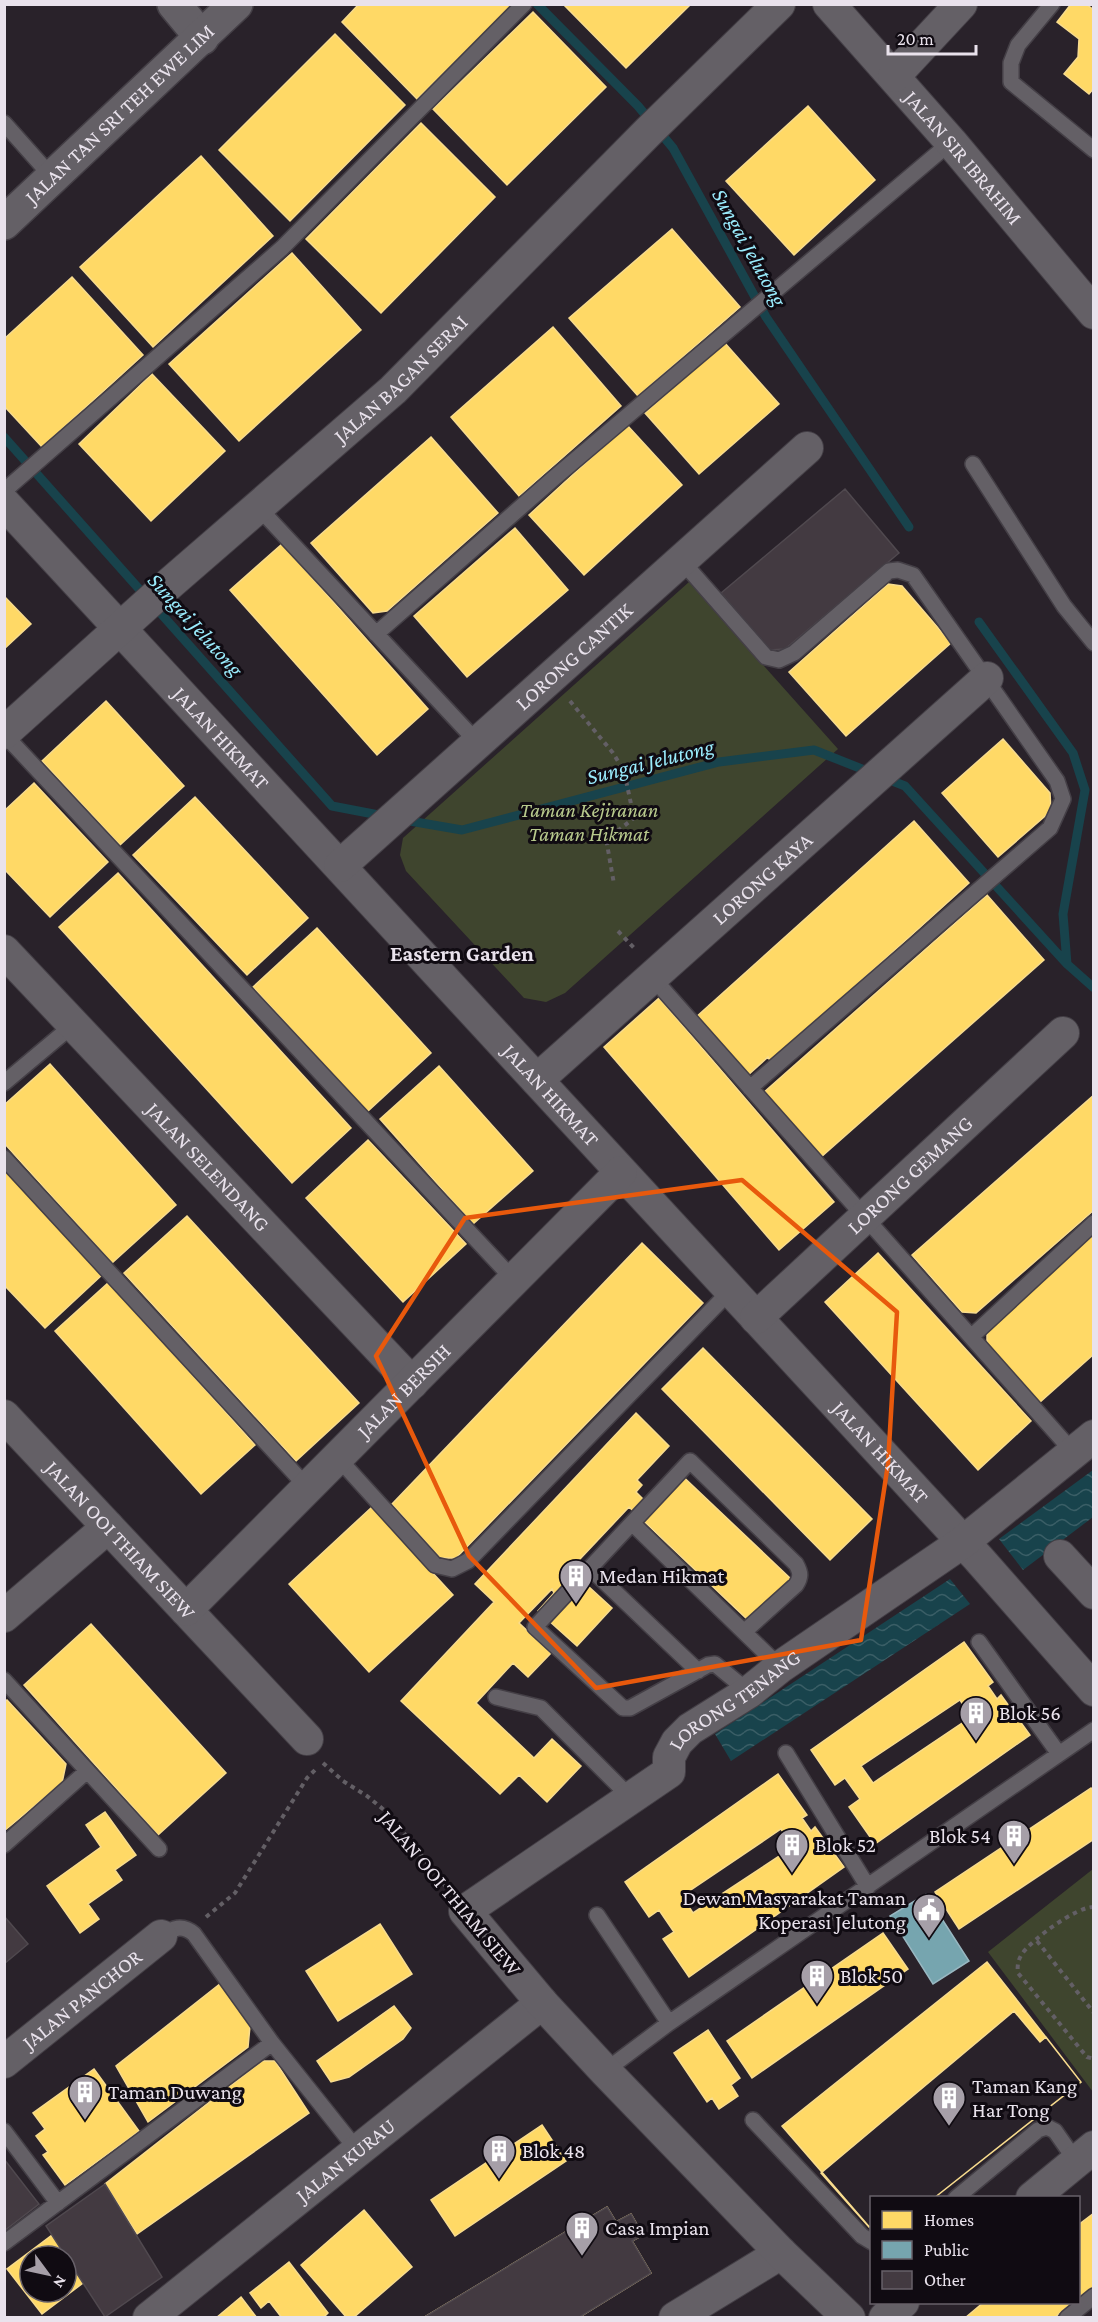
<svg xmlns="http://www.w3.org/2000/svg" width="1098" height="2322" font-family="'Crimson Pro',serif">
	<defs>
		<pattern id="water-waves" width="16" height="10" patternUnits="userSpaceOnUse" patternTransform="scale(1.5)"><rect width="16" height="10" fill="#18434c"/><path d="M0 5q4-4 8 0t8 0" fill="none" stroke="#3a5e66"/></pattern>
	</defs>
	<rect width="100%" height="100%" fill="#29222a"/>
	<path fill="#3f452e" d="M689,582L838,749L565,993L546,1002L524,998L406,871L400,855L403,838Z
		M1093,1869V2092L988,1952Z"/>
	<path fill="url(#water-waves)" d="M1093,1470V1517L1023,1570L999,1539Z
		M950,1579L970,1604L731,1761L715,1734Z"/>
	<path fill="#ffd966" stroke="#f8dc8e" stroke-width="1.5" fill-rule="evenodd" d="M359,4H514L417,99L342,22Z
		M563,4H691L626,68Z
		M1071,4H1086L1094,10V88L1089,94L1064,74L1078,57L1079,39L1057,22Z
		M533,12L606,87L507,185L433,109Z
		M335,34L405,105L290,221L219,150Z
		M808,106L875,180L794,255L726,181Z
		M421,123L495,197L381,313L306,239Z
		M201,156L273,236L153,347L80,267Z
		M672,229L740,307L638,396L569,318Z
		M292,253L361,330L239,441L169,364Z
		M72,277L143,355L42,447L4,406V339Z
		M553,327L621,406L519,496L451,417Z
		M724,342L779,404L699,474L645,413Z
		M152,374L225,451L151,521L79,444Z
		M627,425L682,485L584,575L529,515Z
		M431,437L498,513L387,611L373,613L311,543Z
		M515,528L568,590L467,677L414,616Z
		M282,544L428,709L377,755L230,590Z
		M888,584L902,586L951,643L846,736L789,672Z
		M4,596L31,624L4,649Z
		M106,701L184,786L120,845L42,761Z
		M1003,739L1050,793L1051,811L998,857L942,793Z
		M34,783L108,862L50,917L4,869V811Z
		M195,797L308,918L247,975L133,855Z
		M914,821L969,883L771,1062L768,1057L747,1076L695,1018Z
		M118,873L351,1128L292,1183L59,927Z
		M987,895L1044,960L820,1158L763,1093Z
		M317,928L431,1053L367,1112L253,987Z
		M659,998L834,1202L779,1250L604,1047Z
		M50,1064L176,1205L112,1263L4,1143V1105Z
		M439,1066L533,1171L473,1224L380,1119Z
		M1094,1095V1210L976,1313L962,1312L912,1255Z
		M368,1140L466,1244L403,1302L306,1198Z
		M4,1168L103,1274L45,1328L4,1285Z
		M187,1216L359,1403L296,1461L124,1273Z
		M1094,1233V1354L1039,1403L987,1344V1329Z
		M642,1243L703,1303L456,1558H440L392,1504Z
		M878,1253L1031,1421L978,1470L825,1302Z
		M109,1282L255,1445L201,1494L55,1331Z
		M703,1348L872,1519L830,1560L662,1389Z
		M636,1413L669,1446L637,1480L642,1485L636,1492L644,1500L674,1468L791,1579L750,1622L629,1507L564,1576L570,1581L577,1576L612,1608L577,1646L538,1611L554,1593L552,1589L519,1623L551,1653L528,1677L513,1663L476,1703L534,1758L552,1739L581,1766L547,1802L519,1775L500,1794L401,1701L494,1602L475,1584Z
		M372,1507L453,1595L369,1672L289,1584Z
		M91,1624L226,1773L158,1835L24,1685Z
		M964,1642L993,1682L988,1686L997,1699L1001,1695L1030,1735L875,1844L849,1807L860,1799L845,1778L835,1785L811,1750ZM960,1700L971,1717L873,1783L861,1766Z
		M7,1700L66,1764L62,1783L4,1831V1702Z
		M778,1774L807,1815L802,1818L811,1831L815,1827L844,1867L689,1977L663,1939L674,1932L659,1910L649,1917L625,1882ZM781,1829L793,1847L693,1913L682,1896Z
		M1091,1788L1094,1792V1839L959,1929L935,1892Z
		M105,1812L136,1855L115,1870L122,1880L88,1904L99,1919L80,1933L47,1886L101,1847L86,1825Z
		M380,1924L412,1974L338,2021L306,1971Z
		M883,1933L908,1969L752,2078L727,2041Z
		M987,1962L1081,2082L934,2198H872V2230L782,2126Z
		M221,1983L250,2026L248,2047L148,2122L116,2066Z
		M394,2006L411,2028L403,2039L349,2077L331,2082L317,2061Z
		M1014,2011L1040,2042L1046,2037L1081,2082L934,2198H872V2225L869,2227L821,2173Z
		M708,2030L740,2078L731,2085L738,2096L719,2109L712,2098L707,2102L674,2053Z
		M262,2061H275L309,2113L137,2234L105,2184Z
		M94,2069L139,2131L65,2185L43,2155L48,2152L36,2136L45,2129L33,2113Z
		M542,2125L566,2161L455,2236L431,2200Z
		M607,2207L616,2222L631,2214L643,2235L632,2241L651,2273L578,2318H423Z
		M364,2210L412,2267L353,2318H347L301,2265Z
		M1094,2213V2286L1078,2298V2225Z
		M52,2235L66,2256H30V2292H66V2257L83,2283L42,2314L7,2269Z
		M289,2262L328,2313L323,2318H282L269,2301L261,2308L250,2293Z
		M241,2297L257,2318H216Z
		M984,2302H1073L1054,2318H965Z"/>
	<path fill="#76a5af" stroke="#98b7c1" stroke-width="1.5" d="M926,1894L969,1961L933,1984L890,1916Z"/>
	<g fill="none" stroke-linecap="round" stroke-linejoin="round">
		<path stroke="#18434c" stroke-width="9" d="M537,4L638,106L673,148L766,317L909,527
			M4,437L332,806L384,816
			M979,622L1073,753L1085,790L1063,914L1067,964
			M404,820L462,830L719,762L814,750L905,786L1067,964L1094,988"/>
	</g>
	<path fill="#433a41" stroke="#50494f" stroke-width="1.5" d="M845,489L899,553L785,649L769,650L721,593Z
		M4,1916L28,1944L4,1964Z
		M4,2159L39,2204L4,2231Z
		M105,2184L162,2277L105,2317L46,2226Z
		M607,2207L616,2222L631,2214L643,2235L632,2241L651,2273L578,2318H423Z"/>
	<g fill="none" stroke-linecap="round" stroke-linejoin="round">
		<g stroke="#443f46" stroke-width="18">
			<path id="lane" d="M1052,4L1018,45L1011,63V82L1094,150
				M4,123L53,178
				M973,464L1064,606L1094,643
				M4,491L282,248L524,4
				M258,507L478,743
				M681,560L766,657L779,660L794,653L889,571L898,570L913,575L1057,781L1063,799L1050,828L750,1088
				M376,634L554,478L951,142
				M4,734L514,1280
				M652,977L1074,1453
				M4,1083L73,1025
				M4,1158L308,1488
				M971,1337L1094,1223
				M338,1458L435,1565L452,1569L468,1561L731,1290
				M632,1523L690,1461L796,1564C801,1573 801,1577 796,1585L744,1632
				M591,1569L698,1671
				M979,1642L1059,1754
				M4,1680L159,1849
				M749,1692L715,1664L708,1665L630,1708H623L535,1627L632,1523L780,1667
				M496,1697L541,1708L630,1797
				M786,1753L868,1887
				M4,1845L87,1771
				M597,1915L669,2023
				M161,1936C173,1928 182,1924 194,1934L272,2043L358,2151
				M605,2071L669,2023L1094,1730
				M753,2120L862,2236L872,2242
				M4,2131L58,2203
				M956,2198L1038,2130L1047,2127L1055,2131L1076,2161
				M4,2243L272,2043
				M1067,2318L1094,2296"/>
		</g>
		<g stroke="#443f46" stroke-width="34">
			<g id="street">
				<path id="s1" d="M829,4L951,142L1094,313"/>
				<path d="M894,76L961,4"/>
				<path id="s2" d="M4,503L978,1558L1094,1690"/>
				<path id="s3" d="M4,733L167,586L393,390L648,132L779,4"/>
				<path id="s4" d="M340,866L807,448"/>
				<path id="s5" d="M4,951L412,1383"/>
				<path id="s6" d="M537,1080L987,678"/>
				<path id="s7" d="M756,1318L1063,1033"/>
				<path id="s8" d="M4,1416L307,1739"/>
				<path d="M1060,1556L1094,1593"/>
				<path id="s9" d="M186,1610L621,1172"/>
				<path d="M4,1616L108,1527"/>
				<path id="s10" d="M4,2062L161,1936"/>
				<path d="M1032,2198L1094,2147"/>
				<path id="s11" d="M149,2318L542,2003"/>
				<path d="M675,2318L781,2253"/>
				<path id="s12" d="M849,2318L781,2253L605,2071L542,2003L465,1911L669,1772V1757L677,1742L690,1729L749,1692L780,1667L963,1542L1094,1436"/>
				<path d="M885,2318L903,2302"/>
			</g>
		</g>
		<g stroke="#443f46" stroke-width="36">
			<g id="secondary">
				<path d="M174,4L202,38"/>
				<path id="s13" d="M4,223L236,4"/>
			</g>
		</g>
		<path stroke="#635f65" stroke-width="4" stroke-dasharray="4.5 4.5" stroke-linecap="butt" d="M570,701L613,753L624,771L634,818L615,833L607,844L614,884
			M618,931L636,950
			M323,1763L343,1781L367,1796L389,1814L447,1888
			M1094,1907C1077,1906 1031,1940 1022,1954C1018,1960 1017,1966 1018,1973L1087,2057L1094,2059
			M206,1917L235,1893L307,1778L317,1768
			M1037,1941L1094,2013"/>
		<use href="#lane" stroke="#646066" stroke-width="15"/>
		<use href="#street" stroke="#646066" stroke-width="32"/>
		<use href="#secondary" stroke="#646066" stroke-width="33"/>
	</g>
	<path fill="none" stroke="#e8590c" stroke-width="4.5" stroke-linejoin="round" d="M742,1180L897,1312L888,1464L861,1640L596,1688L469,1556L376,1356L465,1218Z"/>
	<defs>
		<g id="building-pin" transform="scale(1.725)"><path d="M0 17L-7.5 6A9.5 9.5 0 1 1 7.5 6Z" fill="#a69fa8" stroke="#100b12"/><path d="M-4-6H4V6H1V3H-1V6H-4ZM-2.5-4.3h1.7v1.8h-1.7ZM.8-4.3h1.7v1.8H.8ZM-2.5-1h1.7V.8h-1.7ZM.8-1h1.7V.8H.8Z" fill="#fff"/></g>
		<g id="civic-pin" transform="scale(1.725)"><path d="M0 17L-7.5 6A9.5 9.5 0 1 1 7.5 6Z" fill="#a69fa8" stroke="#100b12"/><path d="M-.6-6.5H3V-4.5H.6V-3L4-1V1h2V6H-6V1h2V-1L-.6-3ZM-1.2 2.5V6h2.4V2.5Z" fill="#fff"/></g>
	</defs>
	<g fill-rule="evenodd">
		<use href="#building-pin" x="576" y="1576"/>
		<use href="#building-pin" x="976" y="1713"/>
		<use href="#building-pin" x="1014" y="1836"/>
		<use href="#building-pin" x="792" y="1845"/>
		<use href="#civic-pin" x="929" y="1910"/>
		<use href="#building-pin" x="817" y="1976"/>
		<use href="#building-pin" x="85" y="2092"/>
		<use href="#building-pin" x="949" y="2098"/>
		<use href="#building-pin" x="499" y="2151"/>
		<use href="#building-pin" x="582" y="2228"/>
	</g>
	<g text-anchor="middle" stroke-width="6" stroke-linejoin="round" paint-order="stroke">
		<g font-size="21" fill="#e9e2ec" stroke="#100b12">
			<text dy="7" stroke="none"><textPath href="#s13" startOffset="159">JALAN TAN SRI TEH EWE LIM</textPath></text>
			<text dy="7" stroke="none"><textPath href="#s1" startOffset="204">JALAN SIR IBRAHIM</textPath></text>
			<text dy="7" stroke="none"><textPath href="#s3" startOffset="532">JALAN BAGAN SERAI</textPath></text>
			<text dy="7" stroke="none"><textPath href="#s4" startOffset="314">LORONG CANTIK</textPath></text>
			<text dy="7" stroke="none"><textPath href="#s2" startOffset="320">JALAN HIKMAT</textPath></text>
			<text dy="7" stroke="none"><textPath href="#s6" startOffset="302">LORONG KAYA</textPath></text>
			<text dy="7" stroke="none"><textPath href="#s2" startOffset="806">JALAN HIKMAT</textPath></text>
			<text dy="7" stroke="none"><textPath href="#s5" startOffset="297">JALAN SELENDANG</textPath></text>
			<text dy="7" stroke="none"><textPath href="#s7" startOffset="210">LORONG GEMANG</textPath></text>
			<text dy="7" stroke="none"><textPath href="#s9" startOffset="309">JALAN BERSIH</textPath></text>
			<text dy="7" stroke="none"><textPath href="#s2" startOffset="1292">JALAN HIKMAT</textPath></text>
			<text dy="7" stroke="none"><textPath href="#s8" startOffset="170">JALAN OOI THIAM SIEW</textPath></text>
			<text dy="7" stroke="none"><textPath href="#s12" startOffset="910">LORONG TENANG</textPath></text>
			<text transform="translate(450 1893) rotate(50)" y="7">JALAN OOI THIAM SIEW</text>
			<text dy="7" stroke="none"><textPath href="#s10" startOffset="100">JALAN PANCHOR</textPath></text>
			<text dy="7" stroke="none"><textPath href="#s11" startOffset="252">JALAN KURAU</textPath></text>
		</g>
		<g font-size="21" font-style="italic" fill="#b8ca8d" stroke="#100b12">
			<text x="589" y="817">Taman Kejiranan<tspan x="589" dy="24">Taman Hikmat</tspan></text>
		</g>
		<g font-size="21" fill="#e9e2ec" stroke="#100b12" text-anchor="start">
			<text x="599" y="1583">Medan Hikmat</text>
			<text x="999" y="1720">Blok 56</text>
			<text x="991" y="1843" text-anchor="end">Blok 54</text>
			<text x="815" y="1852">Blok 52</text>
			<text x="906" y="1905" text-anchor="end">Dewan Masyarakat Taman<tspan x="906" dy="24">Koperasi Jelutong</tspan></text>
			<text x="840" y="1983">Blok 50</text>
			<text x="972" y="2093">Taman Kang<tspan x="972" dy="24">Har Tong</tspan></text>
			<text x="108" y="2099">Taman Duwang</text>
			<text x="522" y="2158">Blok 48</text>
			<text x="605" y="2235">Casa Impian</text>
		</g>
		<g font-size="22" font-style="italic" fill="#9aecfd" stroke="#100b12">
			<text transform="translate(750 247) rotate(61)" y="8">Sungai Jelutong</text>
			<text transform="translate(196 624) rotate(48)" y="8">Sungai Jelutong</text>
			<text transform="translate(650 761) rotate(-14)" y="8">Sungai Jelutong</text>
		</g>
		<g font-size="22" font-weight="bold" fill="#e9e2ec" stroke="#100b12">
			<text x="462" y="961">Eastern Garden</text>
		</g>
	</g>
	<rect width="1098" height="2322" fill="none" stroke="#e9e2ec" stroke-width="12"/>
	<rect x="870" y="2196" width="210" height="108" fill="#100b12" stroke="#676169" stroke-width="1.5"/>
	<rect x="882" y="2211" width="30" height="18" fill="#ffd966" stroke="#676169" stroke-width="1.5"/>
	<text x="924" y="2226" font-size="18" fill="#e9e2ec">Homes</text>
	<rect x="882" y="2241" width="30" height="18" fill="#76a5af" stroke="#676169" stroke-width="1.5"/>
	<text x="924" y="2256" font-size="18" fill="#e9e2ec">Public</text>
	<rect x="882" y="2271" width="30" height="18" fill="#433a41" stroke="#676169" stroke-width="1.5"/>
	<text x="924" y="2286" font-size="18" fill="#e9e2ec">Other</text>
	<g transform="translate(48 2274) rotate(123)"><circle r="28" fill="#100b12" stroke="#676169" stroke-width="1.5"/>
	<path d="M0-4.5L10 22L0 15L-10 22Z" fill="#a69fa8"/>
	<text y="-9" font-size="16" font-weight="bold" text-anchor="middle" fill="#e9e2ec">N</text>
	</g>
	<path d="M888 45v9h88v-9" fill="none" stroke="#e9e2ec" stroke-width="3"/>
	<text x="897" y="45" font-size="18" fill="#e9e2ec" stroke="#100b12" stroke-width="4.5" paint-order="stroke">20 m</text>
</svg>
